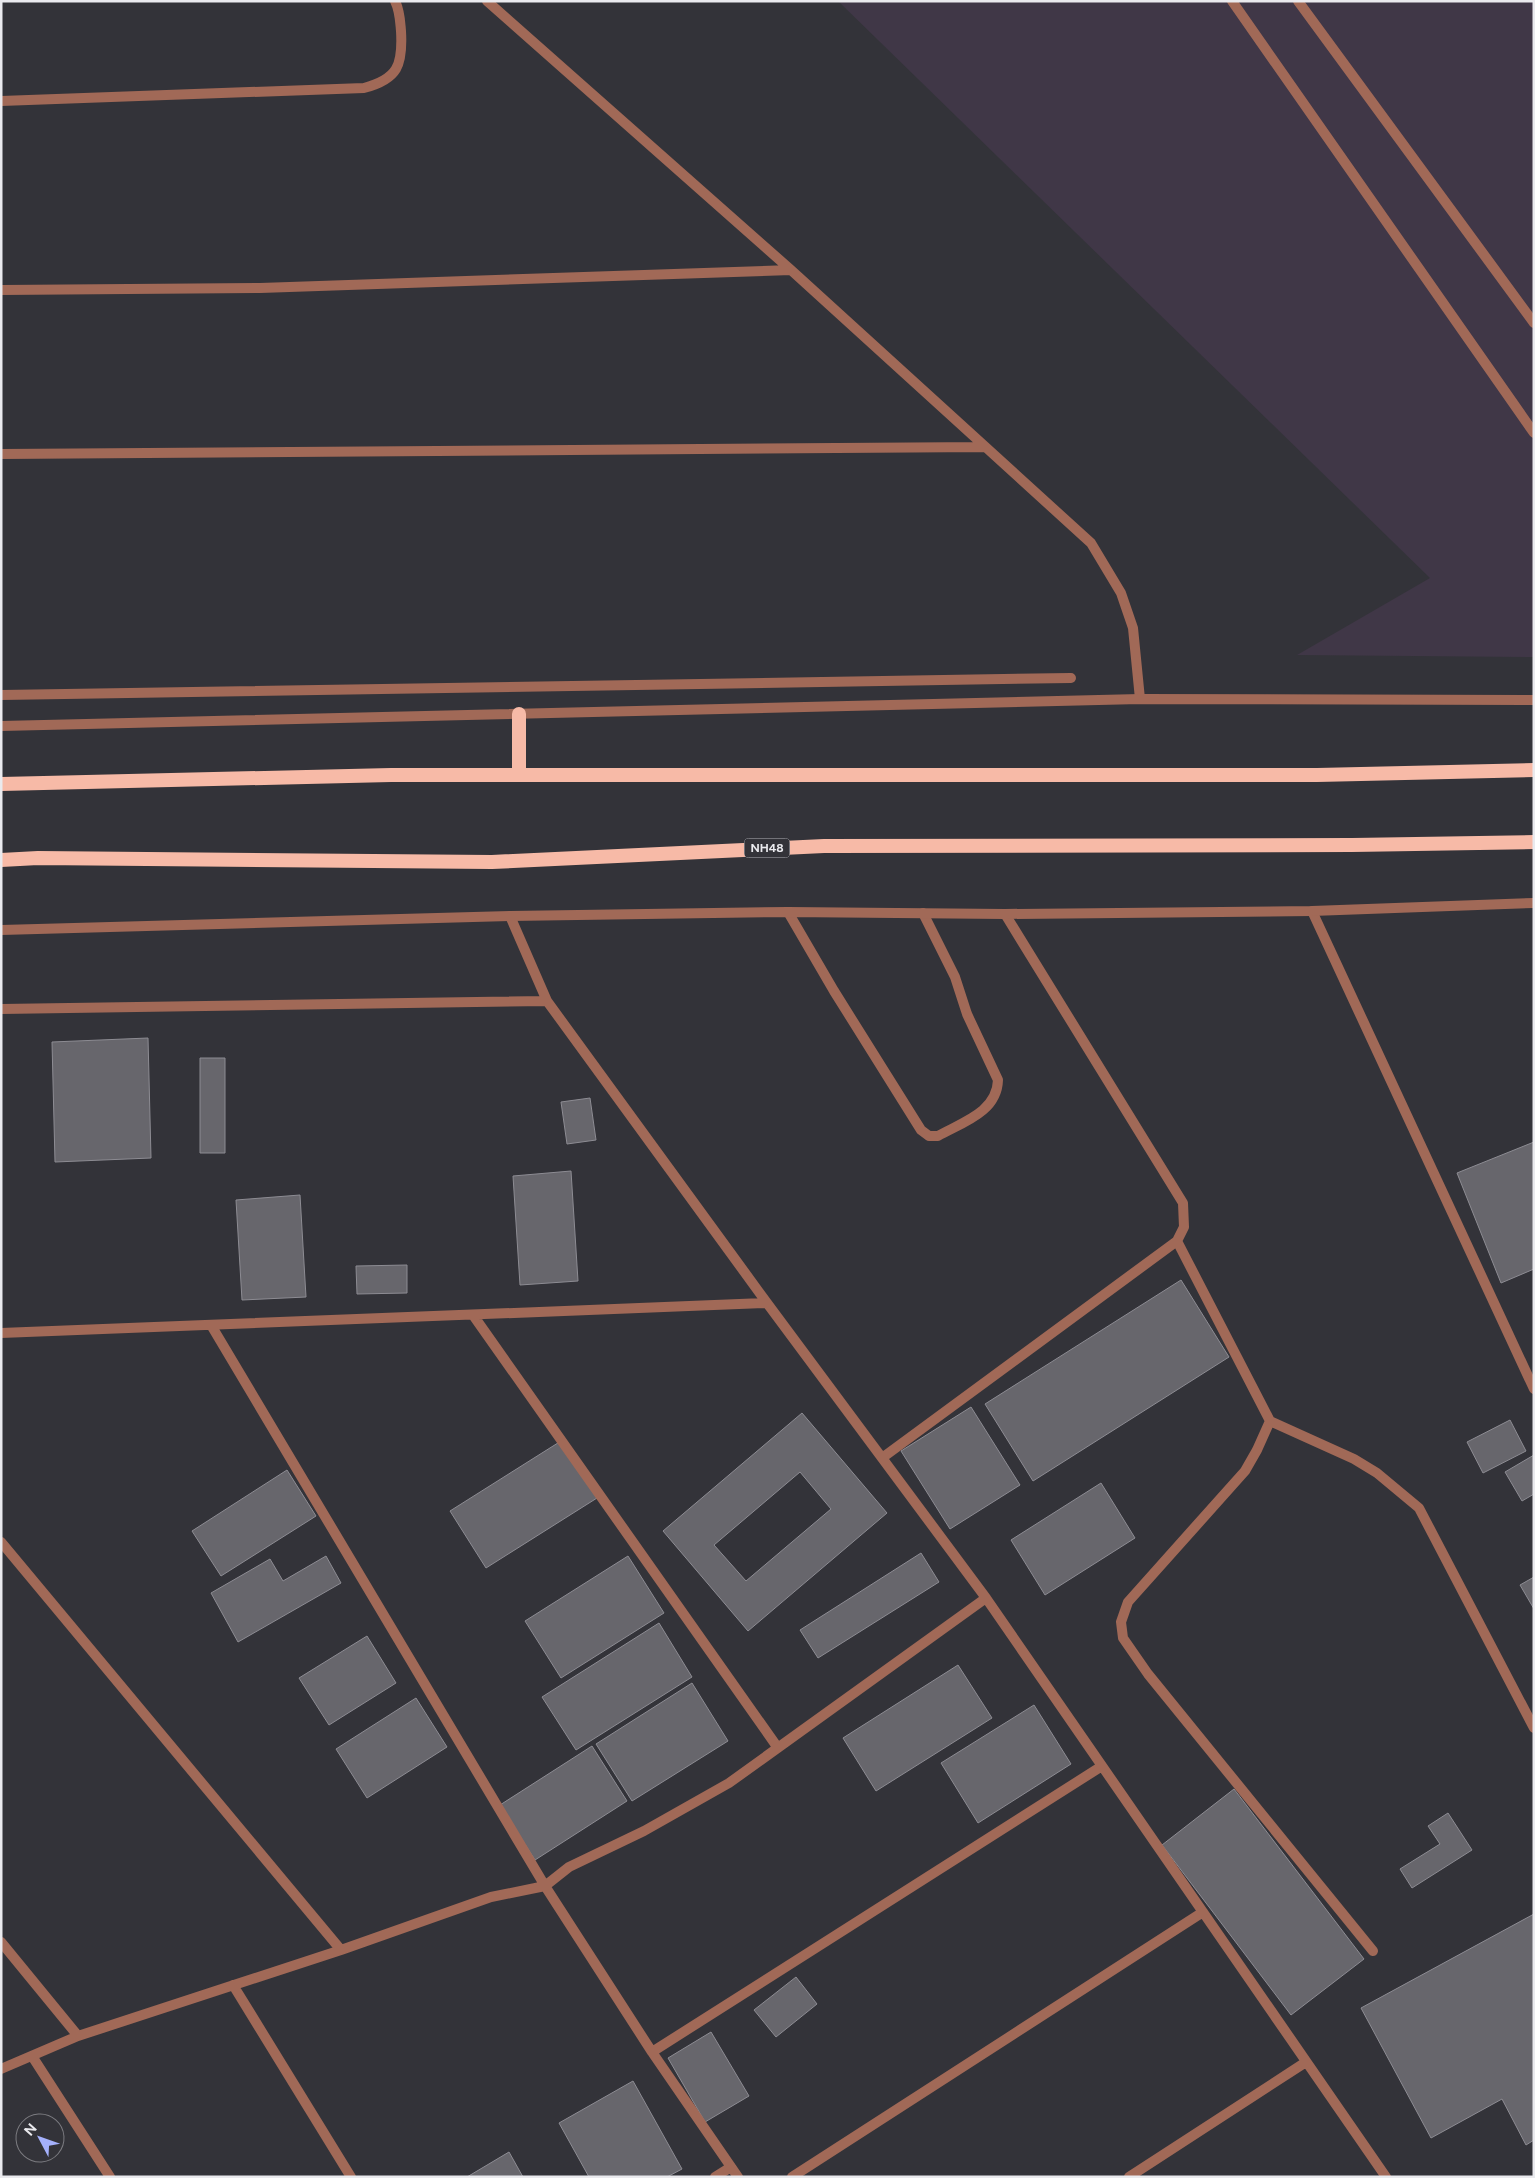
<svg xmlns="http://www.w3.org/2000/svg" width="1535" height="2178" font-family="Figtree,sans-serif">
	<rect width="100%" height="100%" fill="#333339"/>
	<path fill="#403747" d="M838,1H1534V657L1297,655L1430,578Z"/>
	<path fill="#67666c" stroke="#8d8c93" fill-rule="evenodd" d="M148,1038L151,1158L55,1162L52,1042Z
		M200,1058H225V1153H200Z
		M590,1098L596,1140L567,1144L561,1102Z
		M1534,1142V1269L1501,1283L1457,1173Z
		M571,1171L578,1281L520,1285L513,1176Z
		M300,1195L306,1297L242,1300L236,1200Z
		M407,1265V1293L357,1294L356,1266Z
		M1181,1280L1229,1357L1033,1481L985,1404Z
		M971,1407L1020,1485L950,1529L901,1451Z
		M802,1413L887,1513L748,1631L663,1531ZM800,1472L831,1509L746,1581L714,1545Z
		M1510,1420L1526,1451L1483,1473L1467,1442Z
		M561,1441L597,1498L486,1568L450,1511Z
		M1534,1455V1494L1522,1501L1505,1472Z
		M287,1470L316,1516L221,1576L192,1531Z
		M1101,1483L1135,1538L1045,1595L1011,1540Z
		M921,1553L939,1582L818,1658L800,1630Z
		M326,1556L341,1583L238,1642L211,1593L270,1559L283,1581Z
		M628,1556L664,1613L561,1678L525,1621Z
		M1534,1577V1609L1520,1585Z
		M659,1623L692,1677L576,1750L542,1697Z
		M367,1636L396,1683L329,1725L299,1678Z
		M958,1665L992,1718L876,1791L843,1738Z
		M692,1683L728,1741L632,1801L596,1744Z
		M416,1698L447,1747L367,1798L336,1749Z
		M1034,1705L1071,1764L978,1823L941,1763Z
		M592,1746L627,1801L535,1860L500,1805Z
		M1234,1789L1364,1959L1291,2015L1162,1845Z
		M1448,1813L1472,1850L1412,1888L1400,1869L1440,1844L1428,1826Z
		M1534,1914V2140L1526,2145L1502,2099L1431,2138L1361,2008Z
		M796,1977L817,2004L776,2037L754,2010Z
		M711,2032L749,2096L705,2122L668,2058Z
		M633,2081L682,2169L667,2177H589L559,2123Z
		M509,2152L523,2177H467Z"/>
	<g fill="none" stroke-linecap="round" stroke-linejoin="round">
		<path stroke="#a16957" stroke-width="10" d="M788,912L834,991L921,1130L929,1136H938C963,1122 997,1112 998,1080L967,1014L955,977L923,913"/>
		<path stroke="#a16957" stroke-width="10" d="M487,1L791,270L1091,543L1121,593L1133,628L1140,699
			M1,101L364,88C398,79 403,65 401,31C400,20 400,11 395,1
			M1,290L260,288L791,270
			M1,454L985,447
			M1,695L1071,678
			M1312,911L1534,1389
			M510,916L547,1001L767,1303L986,1598L1386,2177
			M1,1009L547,1001
			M1177,1241L1270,1421L1257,1450L1245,1471L1128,1602L1121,1622L1123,1638L1148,1674L1373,1951
			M473,1315L778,1748
			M211,1325L545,1886L652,2052L738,2177
			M1,1333L767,1303
			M1270,1421L1354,1459L1377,1473L1419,1508L1534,1728
			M882,1458L1177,1241L1184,1227L1183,1203L1005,914
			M1,1542L341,1950
			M1,1942L78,2036
			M233,1985L351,2177
			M652,2052L1102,1766
			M32,2056L110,2177
			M1,2069L78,2036L341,1950L491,1897L545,1886L569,1867L644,1831L729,1783L986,1598
			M715,2177L731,2167
			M792,2177L1203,1912
			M1129,2177L1306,2062"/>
		<path stroke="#a16957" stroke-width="10" d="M1232,1L1534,433
			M1298,1L1534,323
			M1,726L1140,699L1534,700
			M1,930L510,916L788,912L1005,914L1312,911L1534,903"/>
		<path stroke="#f7baa7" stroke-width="14" d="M519,714V775
			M1,784L391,775H1317L1534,770
			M1,860L38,858L492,862L824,846L1352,845L1534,842"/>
	</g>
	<g text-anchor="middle" stroke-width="5" stroke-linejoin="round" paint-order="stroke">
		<rect fill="#333339" stroke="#b3b3b8" stroke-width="1" x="744.5" y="838.5" width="45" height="19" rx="4"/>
		<g font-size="12" font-weight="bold" fill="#eaeaee">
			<text x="767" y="852">NH48</text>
		</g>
	</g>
	<rect width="1535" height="2178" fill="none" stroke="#eaeaee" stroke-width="5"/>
	<g transform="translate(40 2138) rotate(311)"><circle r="24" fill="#333339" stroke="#7c7c81"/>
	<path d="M0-4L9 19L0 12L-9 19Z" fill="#a5b1fc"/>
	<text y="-8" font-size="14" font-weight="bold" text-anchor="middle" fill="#eaeaee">N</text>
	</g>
</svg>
